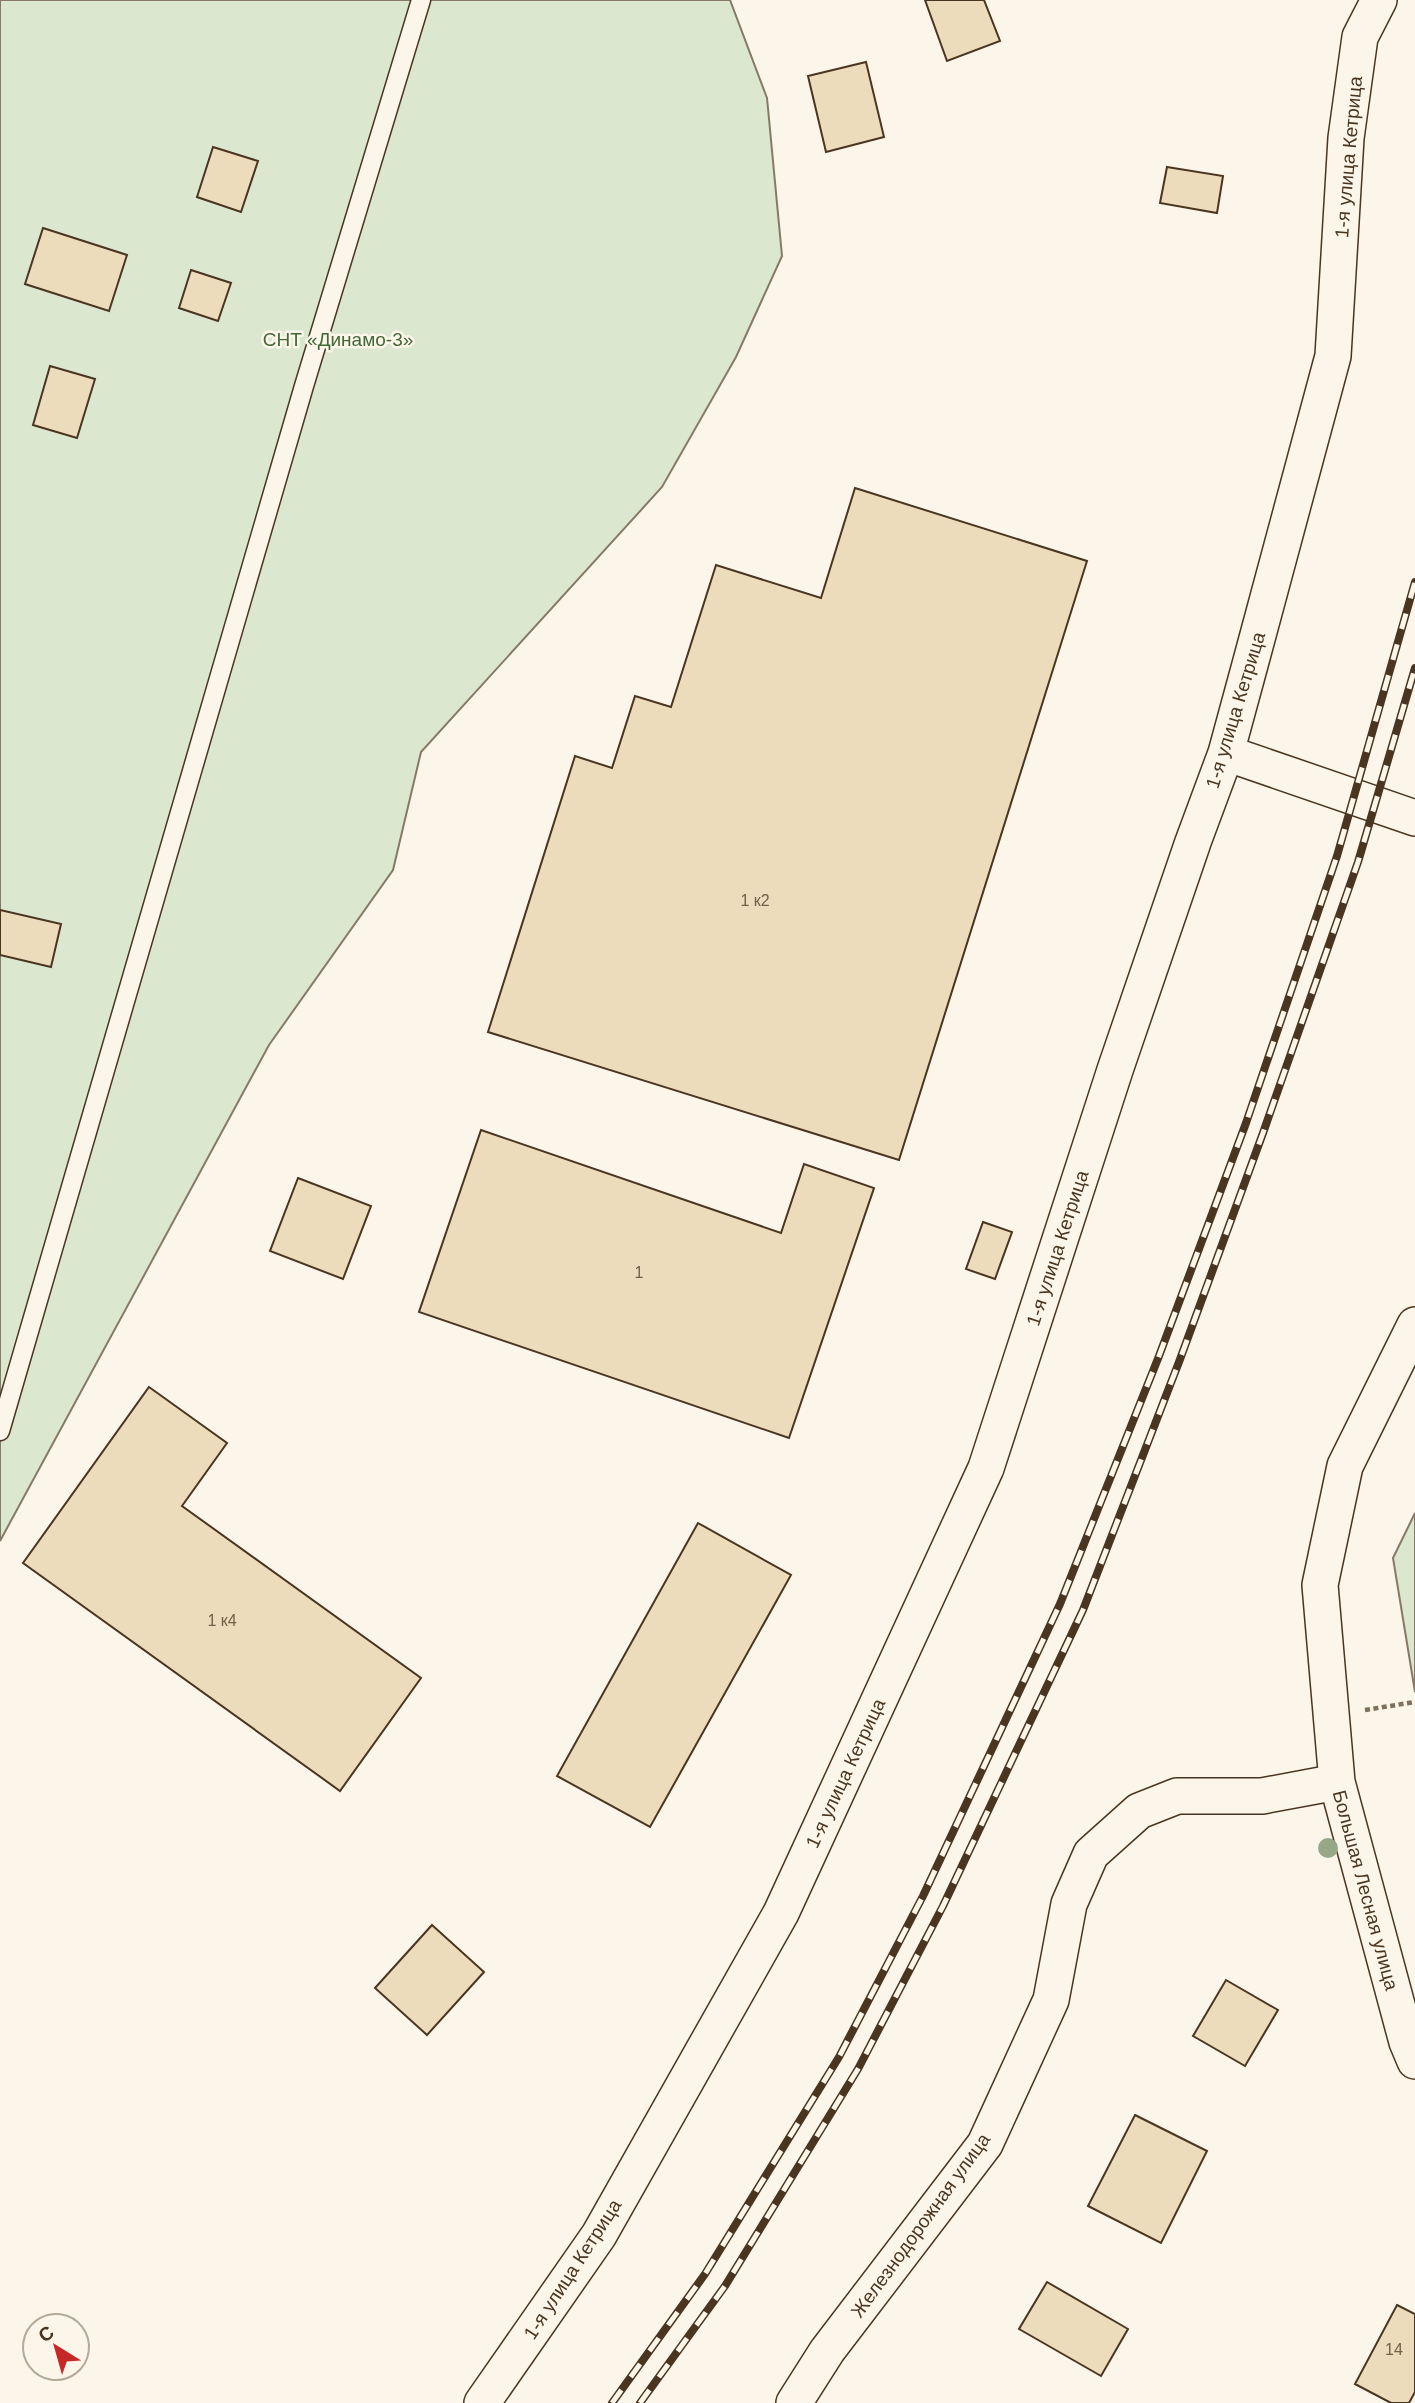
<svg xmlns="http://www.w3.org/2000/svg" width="1415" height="2403" font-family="Helvetica,sans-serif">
	<rect width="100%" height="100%" fill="#fbf6e9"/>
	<path fill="#dce7d0" stroke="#887966" stroke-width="2" d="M0,0H730L767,98L782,256L736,357L662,487L421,752L393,870L269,1045L0,1541Z
		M1415,1513V1692L1393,1558Z"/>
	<path fill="#ecdcbc" stroke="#4a3520" stroke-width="2" d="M925,0H984L1000,41L947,61Z
		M866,62L884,137L826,152L808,76Z
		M213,147L258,161L241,212L197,197Z
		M1167,167L1223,176L1217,213L1160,203Z
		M43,228L127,255L109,311L25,284Z
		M191,270L231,283L218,321L179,308Z
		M50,366L95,379L77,438L33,425Z
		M855,488L1087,561L899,1160L488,1032L575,756L612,768L635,696L671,707L716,565L821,598Z
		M0,910L61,924L51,967L0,955Z
		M481,1130L781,1233L804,1164L874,1188L789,1438L419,1312Z
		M298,1178L371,1206L343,1279L270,1251Z
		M983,1222L1012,1232L995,1279L966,1269Z
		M149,1387L227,1443L182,1506L421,1678L340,1791L23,1563Z
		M698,1523L791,1575L650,1827L557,1776Z
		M432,1925L484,1972L427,2035L375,1988Z
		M1226,1980L1278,2010L1245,2066L1193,2036Z
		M1135,2115L1207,2151L1161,2243L1088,2206Z
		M1047,2282L1128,2329L1101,2376L1019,2329Z
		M1397,2305L1415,2314V2392L1409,2403H1391L1355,2384Z"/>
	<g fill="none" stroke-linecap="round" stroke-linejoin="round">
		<g stroke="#4a3520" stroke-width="21">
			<path id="lane" d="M0,1431L304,386L421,0"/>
		</g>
		<g stroke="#4a3520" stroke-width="38">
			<path id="street" d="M1226,753L1415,818
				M1415,1325L1345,1466L1320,1585L1337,1782L1407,2042L1415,2061
				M482,2403L599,2235L781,1913L986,1468L1115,1070L1193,842L1226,753L1251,661L1333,356L1346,138L1360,37L1379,0
				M794,2403L827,2351L985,2144L1051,2000L1069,1904L1091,1854L1139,1811L1177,1796H1262L1337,1782"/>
		</g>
		<path stroke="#7f6f5c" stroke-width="4.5" stroke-dasharray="5 3.5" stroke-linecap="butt" d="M1365,1710L1415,1702"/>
		<use href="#lane" stroke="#fbf6e9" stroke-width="18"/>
		<use href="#street" stroke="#fbf6e9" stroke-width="35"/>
		<g stroke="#4a3520" stroke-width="8">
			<path id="rail" d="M612,2403L705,2274L839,2057L923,1896L1060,1604L1159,1356L1246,1123L1337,856L1415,582
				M640,2403L725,2286L858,2069L943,1906L1083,1610L1179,1362L1263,1133L1358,862L1415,668"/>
		</g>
		<use href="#rail" stroke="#fbf6e9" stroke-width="5" stroke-dasharray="16" stroke-linecap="butt"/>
	</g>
	<circle fill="#96a887" cx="1328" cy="1848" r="10"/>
	<g text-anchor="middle" stroke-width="5" stroke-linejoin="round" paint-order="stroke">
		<g font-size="16" fill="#725f47">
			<text x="755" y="906">1 к2</text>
			<text x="639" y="1278">1</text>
			<text x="222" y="1626">1 к4</text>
			<text x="1394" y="2355">14</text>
		</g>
		<g font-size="19" fill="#4a3520" stroke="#fbf6e9">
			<text transform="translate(1348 157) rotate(-85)" y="7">1-я улица Кетрица</text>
			<text transform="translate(1235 710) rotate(-73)" y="7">1-я улица Кетрица</text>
			<text transform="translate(1057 1248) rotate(-72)" y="7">1-я улица Кетрица</text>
			<text transform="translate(845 1773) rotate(-65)" y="7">1-я улица Кетрица</text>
			<text transform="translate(1366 1890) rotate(75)" y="7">Большая Лесная улица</text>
			<text transform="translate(920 2225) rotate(-54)" y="7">Железнодорожная улица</text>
			<text transform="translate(572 2269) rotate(-57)" y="7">1-я улица Кетрица</text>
		</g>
		<g font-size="19" fill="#436837" stroke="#fbf6e9">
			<text x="338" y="346">СНТ «Динамо-3»</text>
		</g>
	</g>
	<g transform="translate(56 2347) rotate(323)"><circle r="33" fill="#fbf6e9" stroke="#b4a999" stroke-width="2"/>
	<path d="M0-5L12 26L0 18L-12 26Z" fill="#c62828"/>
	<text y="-10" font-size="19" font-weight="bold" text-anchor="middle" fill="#4a3520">С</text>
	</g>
</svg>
